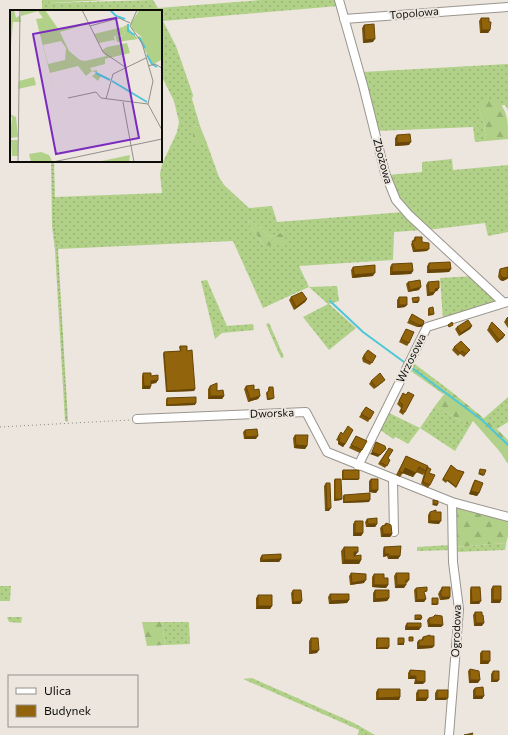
<svg xmlns="http://www.w3.org/2000/svg" width="508" height="735" font-family="Commissioner,sans-serif">
	<defs>
		<pattern id="grass-dots" width="8" height="8" patternUnits="userSpaceOnUse"><rect width="8" height="8" fill="#b2d188"/><path d="M2 2h.1M6 6h.1" fill="none" stroke="#98b274" stroke-width="1.8" stroke-linecap="round"/></pattern>
		<pattern id="forest-firs" width="22" height="20" patternUnits="userSpaceOnUse"><rect width="22" height="20" fill="#b2d188"/><path d="M5 1l3.5 6h-7zM16 11l3.5 6h-7z" fill="#98b274"/></pattern>
	</defs>
	<rect width="100%" height="100%" fill="#ece6df"/>
	<path fill="url(#grass-dots)" fill-rule="evenodd" d="M42,0H49V3L153,0L158,8L262,0H337L338,6L163,21L176,46L193,95L192,99L200,126L193,127V143L206,141L219,177L224,185L249,208L272,206L277,222L404,212L423,230L394,232L393,260L299,266L309,287L337,286L339,301L329,304L356,328L329,350L303,317L328,304L309,287L263,308L233,241L58,249L68,421H65L55,250L52,226L51,161H54L55,197L162,193L160,174L162,164L177,132L179,122L174,101L161,75V11H42ZM252,221L270,237L283,232L264,246L248,222Z
		M508,64V110L505,105L478,108L484,124L486,141L475,142L473,127L377,131L362,72Z
		M452,159L453,170L508,165V232L488,236L485,223L427,230L399,198L388,175L422,172V162Z
		M473,276L498,301L443,320L440,278Z
		M207,280L227,326L253,324L254,330L222,333L215,339L201,281Z
		M269,323L270,325L284,357L281,358L266,324Z
		M412,362L448,389L443,394L408,369Z
		M508,397V422L497,429L483,419Z
		M435,406L470,426L455,451L420,428L408,444L396,437L393,439L379,429L387,412L420,428Z
		M506,543L505,550L455,552V547Z
		M450,545L451,550L417,551V547Z
		M0,586H11L10,601H0Z
		M7,617H22L21,623L9,622Z
		M162,622H189L190,644L165,645Z
		M252,678L354,723L375,735H358L359,730L243,679Z"/>
	<path fill="url(#forest-firs)" d="M49,0H107L48,3Z
		M496,99C508,111 508,120 508,139L486,141L484,124L478,108L481,102Z
		M200,126L206,141L193,144V127Z
		M252,221L270,237L283,232L284,243L264,246L248,222Z
		M448,389L497,429L508,440V463H507L501,453L473,421L470,426L435,406Z
		M454,505L508,519V536L506,543L455,547Z
		M142,622H162L165,645L147,646Z"/>
	<g fill="none" stroke-linecap="round" stroke-linejoin="round">
		<path stroke="#4dc7d8" stroke-width="2" d="M330,301L363,332L404,362
			M412,368L482,420L508,445"/>
		<g stroke="#9a958e" stroke-width="10">
			<path id="minor" d="M339,0L363,85L385,173L396,200L409,215L504,303
				M344,19L508,7
				M137,419L306,412L327,452L452,502L508,517
				M358,466L427,327L507,302
				M393,480L394,532
				M449,735L459,609L453,562L452,502"/>
		</g>
		<path stroke="#898580" stroke-width="1" stroke-dasharray="1 3" stroke-linecap="butt" d="M52,161L54,224L57,249L67,423
			M0,427L130,420"/>
		<use href="#minor" stroke="#fff" stroke-width="8"/>
	</g>
	<path fill="#7e560a" d="M481,18L489,22L490,30L488,33H480L479,21Z
		M364,25L373,42L363,43L362,28Z
		M397,135L409,145L395,146V138Z
		M415,237L422,242L427,251L413,252L411,244Z
		M429,263L451,269L449,272L427,273V266Z
		M392,264L413,271L411,274L390,275V267Z
		M353,267L373,276L352,278L351,270Z
		M508,267V278L507,279L503,281L500,280L498,277L499,271L500,269Z
		M408,282L419,290L408,292L406,284Z
		M428,282L439,288L437,291H435L433,295L427,296L426,285Z
		M291,297L307,299L305,302L294,310L289,300Z
		M399,297L405,307L397,308V300Z
		M429,308L434,314L433,315L428,316V309Z
		M412,314L423,325L421,327H417L407,323Z
		M508,317V328L504,322L506,319Z
		M492,322L505,335L503,338L497,343L487,330Z
		M472,326L470,329L459,336L455,329L457,327Z
		M406,329L409,343L407,346L399,342Z
		M180,346L195,389L194,391L166,392L163,354L164,352L180,351L179,347Z
		M454,347L470,350L464,357L460,354L458,356L452,350Z
		M364,355L376,356L370,365L363,362L362,358Z
		M143,373L151,376L158,380L156,383L151,384L150,389H142V376Z
		M371,381L383,382L374,389L369,384Z
		M210,386L224,396L222,399H208V389Z
		M246,386L254,390L260,396L258,399L248,402L244,389Z
		M269,387L273,399L267,400L266,393L267,392H268V389Z
		M408,392L405,412L403,415L399,412L401,408L397,404L403,393L406,395Z
		M167,398L195,405L166,406V400Z
		M366,407L374,412L368,422L359,417Z
		M245,430L256,439H244L243,432Z
		M341,432L345,444L343,447L338,444V441L336,440Z
		M295,435L307,446L305,449L294,448L293,438Z
		M356,436L362,450L360,453L349,448Z
		M389,448L388,458L390,460L385,468L378,464Z
		M406,456L427,467L429,473L430,485L428,488L421,484L424,473L423,475L416,472L413,477L403,473L400,477L396,475Z
		M451,465L457,470L464,472L456,488L447,481L446,483L442,480Z
		M343,470L358,480H342V471Z
		M335,479L342,499L341,500L334,501V480Z
		M371,479L378,490L376,493L369,492V481Z
		M475,480L479,493L477,496L469,494L473,483Z
		M326,483L329,511H325L324,486Z
		M344,495L369,502L343,503V496Z
		M430,512H436L439,524L428,523V515Z
		M367,519L377,524L375,527H366L365,522Z
		M355,521L363,533L361,536H353V524Z
		M386,523L392,534L390,537H381L380,528L382,526L384,525Z
		M344,547L361,560L359,564H342L341,551Z
		M384,547L400,556L398,559H388L387,556L383,557V550Z
		M262,555L281,559L279,562H260V558Z
		M351,573L364,583L350,585L349,576Z
		M396,573L409,580L407,583H406L404,588H395L394,576Z
		M374,574L384,578L388,585L386,588L372,587V577Z
		M493,586L501,600L500,603H491V589Z
		M442,587L449,599L440,600L438,594Z
		M471,587L481,601L479,604H470V590Z
		M416,588L425,594L426,599L424,602H415L414,590Z
		M293,590L302,601L300,604H292L291,593Z
		M375,590L389,598L387,601L373,602V593Z
		M330,594L349,600L347,603L329,604L328,597Z
		M258,595L272,606L270,609H256V598Z
		M475,612L482,615V626H474L473,615Z
		M429,618L443,625L441,627H428L427,620Z
		M407,623L419,630H405V626Z
		M430,636L434,646L432,648L417,649V642L419,640H421L423,637Z
		M311,638L317,653L309,654V641Z
		M377,638L388,649H376V640Z
		M482,651L490,661L488,664H480V653Z
		M470,669L478,683H469L468,671Z
		M410,670L425,671L423,684H414L415,679H408V673Z
		M493,671L499,680L497,682H491V674Z
		M475,688L484,696L482,699H473V690Z
		M378,689L400,697L399,700H376V692Z
		M418,690L426,701H416V693Z
		M437,690L446,700H435V693Z"/>
	<path fill="#664608" d="M482,30H490L488,33H480Z
		M375,39L373,42L363,43L365,40Z
		M411,142L409,145L395,146L397,143Z
		M429,249L427,251L413,252L415,250Z
		M451,269L449,272L427,273L429,270Z
		M413,271L411,274L390,275L392,272Z
		M375,273L373,276L352,278L354,275Z
		M508,275V278L507,279L503,281L500,280L502,277Z
		M421,287L419,290L408,292L410,290Z
		M439,288L437,291L433,292L435,289Z
		M435,292L433,295L427,296L429,293Z
		M307,299L305,302L294,310L296,307Z
		M419,301L418,303H412L413,302Z
		M399,305H407L405,307L397,308Z
		M419,325H423L421,327H417Z
		M472,326L470,329L459,336L461,333Z
		M505,335L503,338L497,343L499,340Z
		M158,380L156,383L149,384L151,381Z
		M144,386H151L150,389H142Z
		M195,389L194,391L166,392L167,391Z
		M210,396H224L222,399H208Z
		M260,396L258,399L248,402L250,399Z
		M274,398L273,399L267,400L268,399Z
		M196,403L195,405L166,406L167,405Z
		M258,436L256,439H244L246,437Z
		M339,442L345,444L343,447L338,444Z
		M296,445L307,446L305,449L294,448Z
		M386,449L378,457L370,454L372,452Z
		M405,468L416,473L413,477L402,473Z
		M479,473L484,475L483,476L478,474Z
		M343,479H359L358,480H342Z
		M371,490H378L376,493L369,492Z
		M471,491L479,493L477,496L469,494Z
		M335,499H342L341,500L334,501Z
		M370,500L369,502L343,503L344,502Z
		M433,504H438L437,506L432,505Z
		M331,508L329,511H325L327,509Z
		M430,521H441L439,524L428,523Z
		M368,524H377L375,527H366Z
		M355,533H363L361,536H353Z
		M383,534H392L390,537H381Z
		M354,552H358L355,556H351Z
		M385,554H389L387,556L383,557Z
		M389,556H400L398,559H388Z
		M281,559L279,562H260L262,560Z
		M345,560H361L359,564H342Z
		M366,580L364,583L350,585L352,583Z
		M374,585H388L386,588L372,587Z
		M397,585H406L404,588H395Z
		M442,597H450L449,599L440,600Z
		M389,598L387,601L373,602L375,599Z
		M426,599L424,602H415L417,600Z
		M349,600L347,603L329,604L331,601Z
		M493,600H501L500,603H491Z
		M302,601L300,604H292L293,602Z
		M481,601L479,604H470L472,602Z
		M432,604H438L437,605H431Z
		M258,606H272L270,609H256Z
		M422,618L421,620H414L415,619Z
		M476,623H484L482,626H474Z
		M429,624L443,625L441,627H428Z
		M407,627H421L419,630H405Z
		M404,643V645H397L398,644Z
		M419,646H434L432,648L417,649Z
		M389,647L388,649H376L377,648Z
		M319,650L317,653L309,654L311,651Z
		M482,661H490L488,664H480Z
		M410,676H416L415,679H408Z
		M470,680H480L478,683H469Z
		M493,680H499L497,682H491Z
		M416,681L425,682L423,684H414Z
		M475,696H484L482,699H473Z
		M400,697L399,700H376L378,698Z
		M418,698H428L426,701H416Z
		M437,698H448L446,700H435Z"/>
	<path fill="#92640c" stroke="#664608" d="M481,18H489V22H491L490,30H482Z
		M374,24L375,39L365,40L364,25Z
		M410,134L411,142L397,143V135Z
		M415,237H422V242L429,243V249L415,250L412,241H415Z
		M450,262L451,269L429,270V263Z
		M412,263L413,271L392,272V264Z
		M375,265V273L354,275L353,267Z
		M508,267V277L505,278L502,277L500,274V269Z
		M420,280L421,287L410,290L408,282Z
		M439,281V288L435,289V292L429,293L428,282Z
		M302,292L307,299L296,307L291,297Z
		M399,297H407V305H399Z
		M419,297V301L413,302L412,298Z
		M433,307L434,314H429V308Z
		M412,314L424,321L423,325H419L409,320Z
		M508,317V322L506,319Z
		M468,320L472,326L461,333L457,327Z
		M452,322L453,325L449,327L448,325Z
		M492,322L505,335L499,340L489,327Z
		M406,329L414,332L409,343L401,339Z
		M461,341L470,350L466,354L462,351L460,353L454,347Z
		M180,346H187V351L192,350L195,389L167,391L164,352L181,351Z
		M368,350L376,356L372,363L365,359L364,355Z
		M143,373H151V376L158,375V380L151,381V386H144Z
		M380,373L385,380L376,387L371,381Z
		M217,383V391L223,390L224,396H210V386Z
		M254,385V390L259,389L260,396L250,399L246,386Z
		M269,387H273L274,398L268,399L267,392L269,391Z
		M408,392L414,395L405,412L401,410L403,405L399,401L403,393L406,395Z
		M196,397V403L167,405V398Z
		M366,407L374,412L370,419L361,414Z
		M348,426L353,430L345,444L339,442L340,438L338,437L341,432L343,434Z
		M257,429L258,436L246,437L245,430Z
		M295,435H308L307,446L296,445Z
		M356,436L367,441L362,450L351,445Z
		M376,442L385,446L386,449L380,455L372,452Z
		M389,448L393,450L388,458L390,460L387,466L380,462Z
		M406,456L428,466L426,471L419,467L416,473L405,468L403,473L399,471Z
		M451,465L457,470L464,472L456,487L448,480L447,481L443,479Z
		M427,467L431,469L429,473L435,475L430,485L423,482Z
		M480,469L486,470L484,475L479,473Z
		M343,470H359V479H343Z
		M335,479H341L342,499H335Z
		M371,479H378V490H371Z
		M475,480L483,483L479,493L471,491Z
		M326,483H330L331,508L327,509Z
		M370,493V500L344,502V495Z
		M433,500L438,501V504H433Z
		M436,510V512H441V521H430V512Z
		M377,518V524H368L367,519Z
		M355,521H363V533H355Z
		M386,523L391,525L392,534H383L382,526L386,525Z
		M401,546L400,556H389V554H385L384,547Z
		M344,547H358V552H354V556L361,555V560H345Z
		M281,554V559L262,560V555Z
		M351,573L366,574V580L352,583Z
		M396,573H409V580H406V585H397Z
		M374,574H384V578H388V585H374Z
		M493,586H501V600H493Z
		M427,587V591L424,592L426,599L417,600L416,588Z
		M442,587H450V597H442L440,591H442Z
		M471,587H480L481,601L472,602Z
		M293,590H301L302,601L293,602Z
		M375,590H389V598L375,599Z
		M330,594H349V600L331,601Z
		M258,595H272V606H258Z
		M432,598H438V604H432Z
		M475,612H482V615H483L484,623H476Z
		M415,615H421L422,618L415,619Z
		M435,615L442,616L443,625L429,624V618L433,617Z
		M407,623H421V627H407Z
		M430,635V636H434V646H419V640H423V637Z
		M409,637H413V641H409Z
		M311,638H318L319,650L311,651Z
		M377,638H389V647L377,648Z
		M398,638H404V643L398,644Z
		M482,651H490V661H482Z
		M470,669L479,671L480,680H470Z
		M410,670L425,671V682L416,681V676H410Z
		M493,671H499V680H493Z
		M483,687L484,696H475V688Z
		M378,689H400V697L378,698Z
		M418,690H428V698H418Z
		M437,690H448V698H437Z
		M473,733L472,735H464Z"/>
	<g text-anchor="middle" stroke-width="4" stroke-linejoin="round" paint-order="stroke">
		<g font-size="11" fill="#0d0c09" stroke="#ece6df">
			<text transform="translate(414 13) rotate(-5)" y="4">Topolowa</text>
			<text transform="translate(383 161) rotate(75)" y="4">Zbożowa</text>
			<text transform="translate(411 358) rotate(-64)" y="4">Wrzosowa</text>
			<text transform="translate(272 413) rotate(-2)" y="4">Dworska</text>
			<text transform="translate(456 631) rotate(-88)" y="4">Ogrodowa</text>
		</g>
	</g>
	<g transform="translate(10 10)">
		<rect width="152" height="152" fill="#ece6df"/>
		<path d="M0,0H4L6,8L10,5L11,12H3L0,47ZM11,0H35L49,20L77,12L78,14L50,22L59,41L70,50L75,51L96,46L92,40L97,37L117,33L120,43L95,49V54L80,58L82,61L87,60V63L91,66L88,71L82,66L86,63L82,61L76,66L68,56L40,63L47,91L26,9L33,8L28,1L11,6ZM51,31L56,38L55,50L38,54L33,35ZM113,17L115,25L104,26L105,32L104,30L89,33L84,24ZM24,67L26,75L8,79L9,71ZM0,104L6,107L8,127L0,128L2,108ZM1,130H8V146H2Z" fill="#b2d188" fill-rule="evenodd"/>
		<path d="M129,0H152L151,50L142,55L128,26L133,28L122,19L121,14ZM116,15L128,29L107,32L105,25L110,27L115,24L113,17ZM120,145L119,152H87Z" fill="#b2d188"/>
		<path d="M31,142L39,145L42,151L21,152L19,144Z" fill="#b2d188"/>
		<path fill="none" stroke="#4dc7d8" stroke-width="2" d="M100,0L106,6L115,9M118,14V21L125,25M129,27L135,38M137,45L142,54L147,57M86,63L100,70M102,71L137,92"/>
		<path fill="none" stroke="#938f89" stroke-width="1" d="M72,0L93,42L115,57M127,0L120,16L132,33L143,71L138,94L152,120M80,16L109,8L120,13M138,56L145,54L152,58M58,88L86,82L91,88L138,94M96,89L103,64L136,48M113,92L124,152M8,152L10,0M43,152L152,129"/>
		<path fill="#7b2cbf" fill-opacity="0.15" stroke="#7b2cbf" stroke-width="2" d="M106,8L129,128L46,144L23,24Z"/>
		<rect width="152" height="152" fill="none" stroke="#0d0c09" stroke-width="2"/>
	</g>
	<rect x="8" y="675" width="130" height="52" fill="#ece6df" stroke="#938f89"/>
	<rect x="16" y="688" width="20" height="6" fill="#ffffff" stroke="#938f89"/>
	<text x="44" y="695" font-size="12" fill="#0d0c09">Ulica</text>
	<rect x="16" y="705" width="20" height="12" fill="#92640c" stroke="#938f89"/>
	<text x="44" y="715" font-size="12" fill="#0d0c09">Budynek</text>
</svg>
